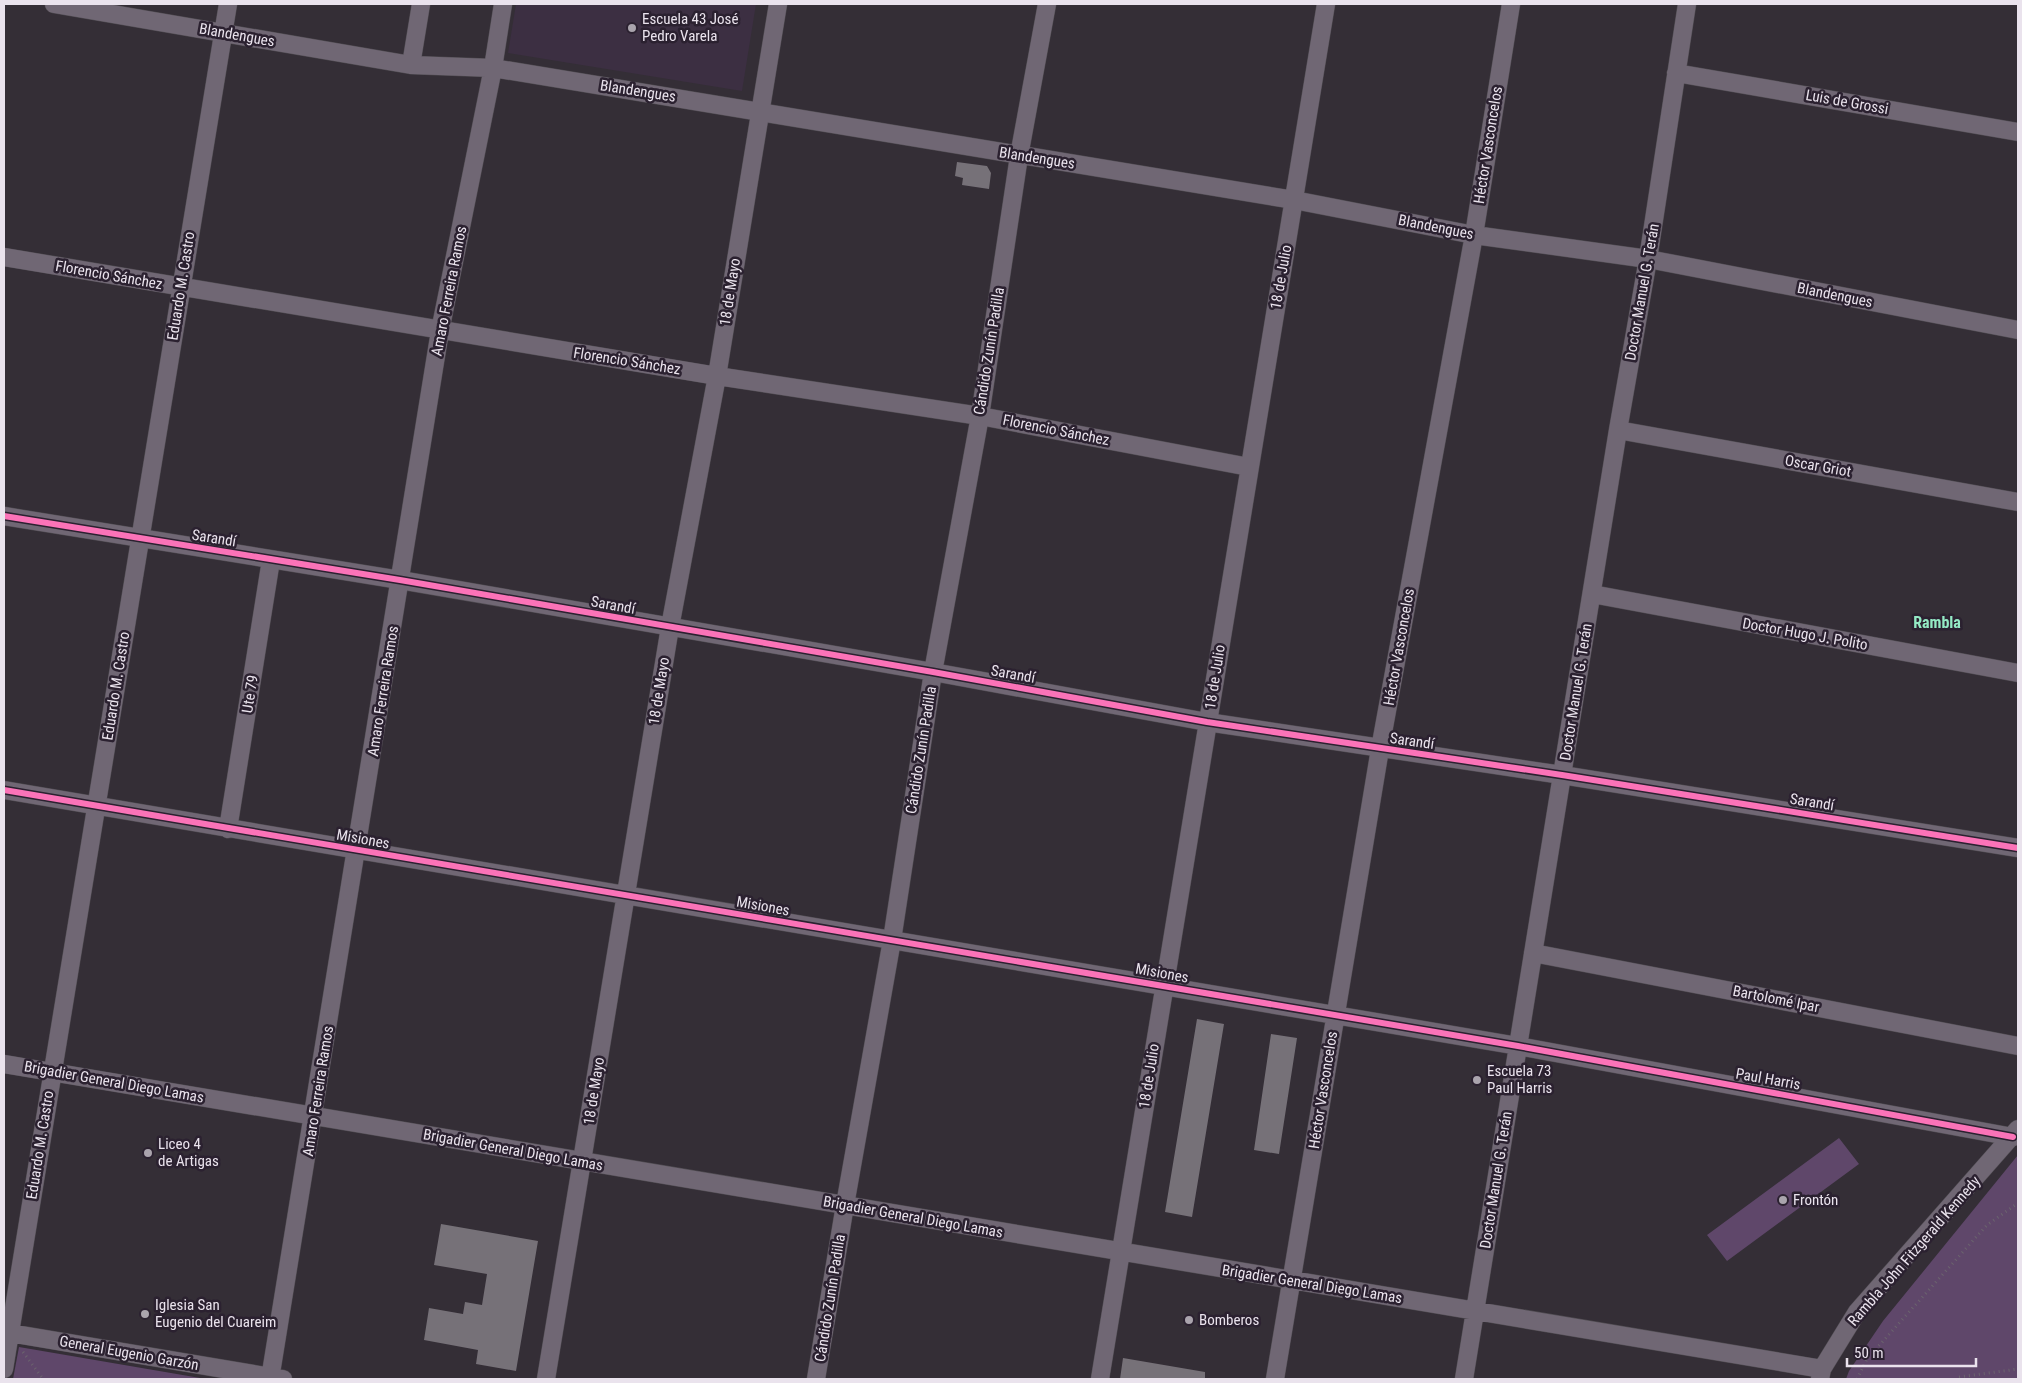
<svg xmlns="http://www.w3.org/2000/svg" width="2022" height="1383" font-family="'Roboto Condensed',sans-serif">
	<rect width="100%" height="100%" fill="#342e36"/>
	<path fill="#3c2f42" d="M516,4H756L742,91L508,53Z"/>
	<path fill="#5f476a" d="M1839,1138L1859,1164L1727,1261L1707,1235Z
		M2018,1155V1379H1846L1849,1371L1883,1321Z
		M19,1347L206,1379H13Z"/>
	<path fill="#767178" d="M957,162L987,166L991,173L989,189L962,185L963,178L955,176Z
		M1197,1019L1224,1024L1192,1217L1165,1212Z
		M1271,1034L1297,1038L1279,1154L1254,1150Z
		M441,1224L538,1241L516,1371L476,1364L478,1350L424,1340L429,1308L463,1314L465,1302L482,1305L487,1274L434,1265Z
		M1123,1358L1205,1372V1379H1120Z"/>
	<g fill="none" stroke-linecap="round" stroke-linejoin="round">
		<g stroke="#504c52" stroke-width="19">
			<path id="street" d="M54,4L411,65L493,68L1294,200L1474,235L1648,259L2018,330
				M411,65L421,4
				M1676,73L2018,132
				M4,257L717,376L980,416L1249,467
				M1618,430L2018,502
				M4,516L400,580L933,672L1207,722L1562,775L2018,848
				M1592,594L2018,673
				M4,790L1518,1046L2013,1137
				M228,829L271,560
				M1533,953L2018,1046
				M4,1064L1822,1369
				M4,1332L283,1379
				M4,1369L228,4
				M270,1379L440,331L493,68L503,4
				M546,1379L670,627L717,376L778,4
				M816,1379L845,1205L892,940L933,672L980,416L1019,156L1047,4
				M1100,1379L1326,4
				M1275,1379L1380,749L1474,235L1511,4
				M1464,1379L1618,430L1648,259L1687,4
				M1820,1379L1822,1369L1857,1312L2018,1129"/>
		</g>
		<path stroke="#6b646e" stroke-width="3" stroke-dasharray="1 4" stroke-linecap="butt" d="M23,1352L43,1379
			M1959,1377L2018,1369
			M1857,1379L1867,1359L1987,1225L2018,1203"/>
		<use href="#street" stroke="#706774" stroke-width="18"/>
		<g stroke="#2b2130" stroke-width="9">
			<path id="cycleway" d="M4,516L400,580L933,672L1207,722L1562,775L2018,848
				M4,790L1518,1046L2013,1137"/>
		</g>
		<use href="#cycleway" stroke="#fb73b8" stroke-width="6"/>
	</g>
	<g fill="#aaa4ad" stroke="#2b2130" stroke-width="2">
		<circle cx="632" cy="28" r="5"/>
		<circle cx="1477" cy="1080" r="5"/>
		<circle cx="148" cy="1153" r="5"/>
		<circle cx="1783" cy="1200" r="5"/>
		<circle cx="145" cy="1314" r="5"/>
		<circle cx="1189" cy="1320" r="5"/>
	</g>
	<g text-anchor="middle" stroke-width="5" stroke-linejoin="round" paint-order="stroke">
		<g font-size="15" fill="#eae3ed" stroke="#2b2130" text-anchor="start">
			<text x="642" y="24">Escuela 43 José<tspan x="642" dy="17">Pedro Varela</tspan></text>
			<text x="1487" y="1076">Escuela 73<tspan x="1487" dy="17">Paul Harris</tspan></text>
			<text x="158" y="1149">Liceo 4<tspan x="158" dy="17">de Artigas</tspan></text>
			<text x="1793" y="1205">Frontón</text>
			<text x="155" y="1310">Iglesia San<tspan x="155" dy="17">Eugenio del Cuareim</tspan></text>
			<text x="1199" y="1325">Bomberos</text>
		</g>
		<g font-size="15" fill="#eae3ed" stroke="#2b2130">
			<text transform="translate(237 35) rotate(10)" y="5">Blandengues</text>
			<text transform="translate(638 91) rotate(9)" y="5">Blandengues</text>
			<text transform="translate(1847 102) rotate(10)" y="5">Luis de Grossi</text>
			<text transform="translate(1488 145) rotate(-81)" y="5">Héctor Vasconcelos</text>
			<text transform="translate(1037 158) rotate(9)" y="5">Blandengues</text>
			<text transform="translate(1436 227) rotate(11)" y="5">Blandengues</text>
			<text transform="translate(109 275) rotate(10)" y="5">Florencio Sánchez</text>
			<text transform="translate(1281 277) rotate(-80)" y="5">18 de Julio</text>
			<text transform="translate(181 286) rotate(-81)" y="5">Eduardo M. Castro</text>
			<text transform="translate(449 291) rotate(-79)" y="5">Amaro Ferreira Ramos</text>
			<text transform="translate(730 292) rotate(-81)" y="5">18 de Mayo</text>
			<text transform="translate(1642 292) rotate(-80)" y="5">Doctor Manuel G. Terán</text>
			<text transform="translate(1835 295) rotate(11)" y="5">Blandengues</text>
			<text transform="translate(989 351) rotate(-81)" y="5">Cándido Zunín Padilla</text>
			<text transform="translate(627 361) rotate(9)" y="5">Florencio Sánchez</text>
			<text transform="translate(1056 430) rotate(11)" y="5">Florencio Sánchez</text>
			<text transform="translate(1818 466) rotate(10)" y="5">Oscar Griot</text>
			<text transform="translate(214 538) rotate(9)" y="5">Sarandí</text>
			<text transform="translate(613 605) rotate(10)" y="5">Sarandí</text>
			<text transform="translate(1805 634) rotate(10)" y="5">Doctor Hugo J. Polito</text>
			<text transform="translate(1399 647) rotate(-80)" y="5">Héctor Vasconcelos</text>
			<text transform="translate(1013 674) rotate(10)" y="5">Sarandí</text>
			<text transform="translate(1215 677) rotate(-81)" y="5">18 de Julio</text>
			<text transform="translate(116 686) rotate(-81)" y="5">Eduardo M. Castro</text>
			<text transform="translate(383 691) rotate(-81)" y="5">Amaro Ferreira Ramos</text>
			<text transform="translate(659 691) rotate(-81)" y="5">18 de Mayo</text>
			<text transform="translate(1576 692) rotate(-81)" y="5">Doctor Manuel G. Terán</text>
			<text transform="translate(250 694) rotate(-81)" y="5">Ute 79</text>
			<text transform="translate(1412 741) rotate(8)" y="5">Sarandí</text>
			<text transform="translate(921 750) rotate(-81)" y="5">Cándido Zunín Padilla</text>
			<text transform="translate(1812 802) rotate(9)" y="5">Sarandí</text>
			<text transform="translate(363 839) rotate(10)" y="5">Misiones</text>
			<text transform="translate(763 906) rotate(10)" y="5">Misiones</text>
			<text transform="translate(1162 973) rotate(10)" y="5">Misiones</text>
			<text transform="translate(1776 999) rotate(11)" y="5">Bartolomé Ipar</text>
			<text transform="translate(1149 1076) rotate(-81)" y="5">18 de Julio</text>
			<text transform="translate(1768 1079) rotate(10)" y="5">Paul Harris</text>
			<text transform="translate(114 1082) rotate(10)" y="5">Brigadier General Diego Lamas</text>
			<text transform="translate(1323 1090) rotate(-81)" y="5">Héctor Vasconcelos</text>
			<text transform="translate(318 1091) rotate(-81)" y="5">Amaro Ferreira Ramos</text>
			<text transform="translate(594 1091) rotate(-81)" y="5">18 de Mayo</text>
			<text transform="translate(40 1145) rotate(-81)" y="5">Eduardo M. Castro</text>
			<text transform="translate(513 1150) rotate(10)" y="5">Brigadier General Diego Lamas</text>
			<text transform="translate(1496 1180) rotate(-81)" y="5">Doctor Manuel G. Terán</text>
			<text transform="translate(913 1217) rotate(10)" y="5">Brigadier General Diego Lamas</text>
			<text transform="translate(1914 1251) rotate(-49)" y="5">Rambla John Fitzgerald Kennedy</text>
			<text transform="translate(1312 1284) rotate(9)" y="5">Brigadier General Diego Lamas</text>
			<text transform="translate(830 1298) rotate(-81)" y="5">Cándido Zunín Padilla</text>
			<text transform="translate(129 1353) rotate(10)" y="5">General Eugenio Garzón</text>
		</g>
		<g font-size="16" font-weight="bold" fill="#94eac5" stroke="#2b2130">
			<text x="1937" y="628">Rambla</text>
		</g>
	</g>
	<rect width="2022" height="1383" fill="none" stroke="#eae3ed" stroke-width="10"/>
	<path d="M1847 1358v8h129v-8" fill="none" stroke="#eae3ed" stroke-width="2.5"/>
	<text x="1854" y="1358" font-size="15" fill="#eae3ed" stroke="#2b2130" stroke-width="4" paint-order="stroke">50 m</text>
</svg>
